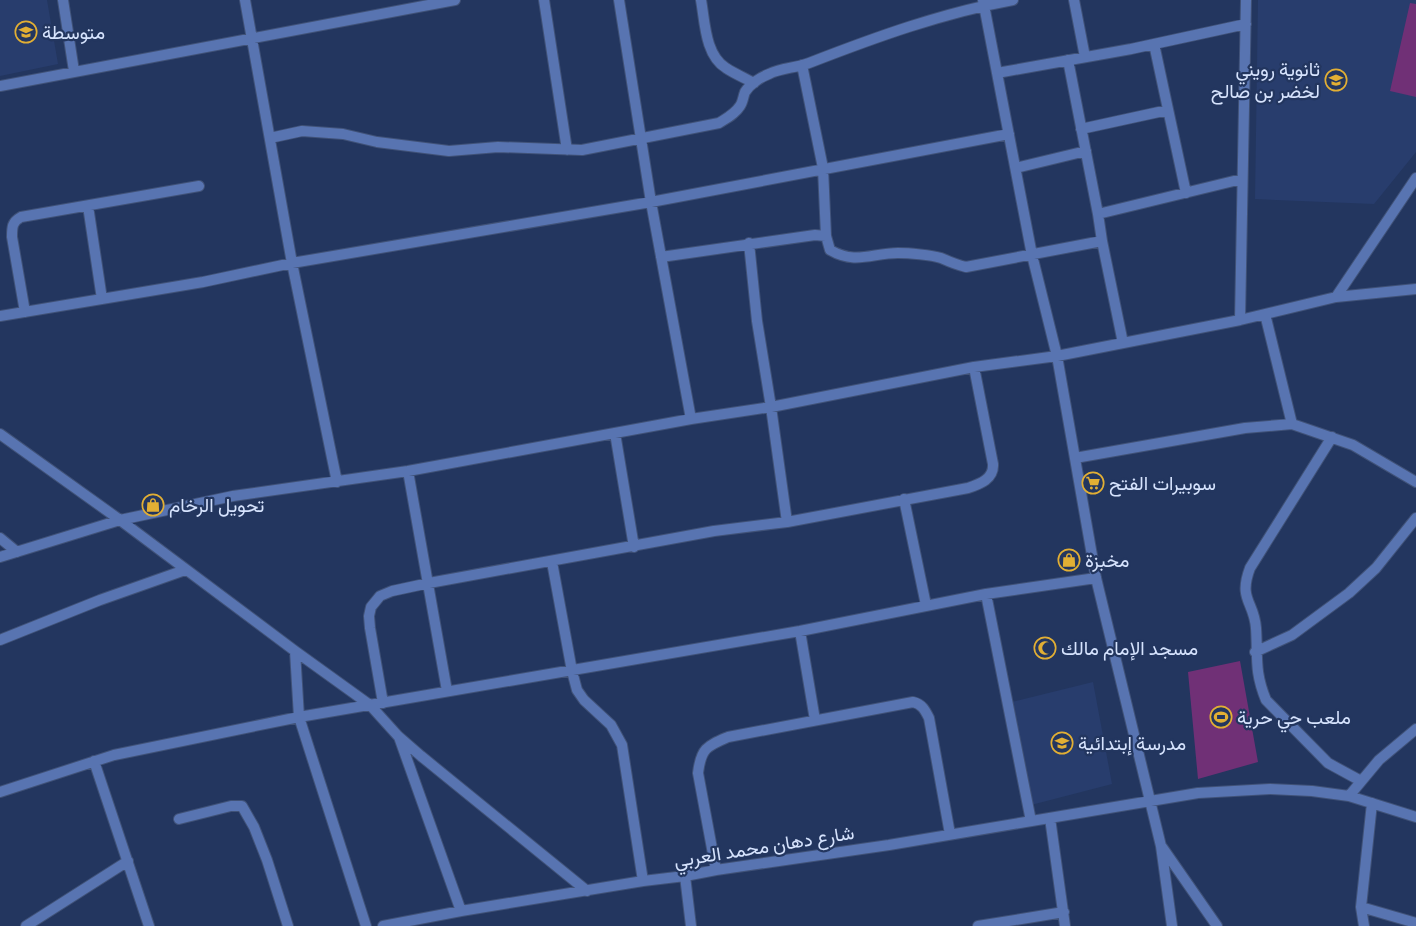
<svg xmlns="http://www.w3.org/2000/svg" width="1416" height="926" font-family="Signika,Vazirmatn,sans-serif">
	<rect width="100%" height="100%" fill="#23365f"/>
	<path fill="#283d6d" d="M0,0H47L58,64L0,76Z
		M1258,0H1416V152L1374,204L1255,199Z
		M1093,682L1112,784L1031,805L1012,702Z"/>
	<path fill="#703076" d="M1410,3L1416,4V97L1390,91Z
		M1240,661L1258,762L1198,779L1188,672Z"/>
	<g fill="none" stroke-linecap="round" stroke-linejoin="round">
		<g stroke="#405278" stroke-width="12">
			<path id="street" d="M63,0L74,71
				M245,0L292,263L337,482
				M544,0L567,150
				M619,0L651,202L691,419
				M701,0C705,22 705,55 726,68C735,74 745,78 754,83
				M983,0L1032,255L1057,356L1096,578L1161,846L1172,926
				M1074,0L1085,57
				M1154,44L1186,193
				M1068,60L1098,214
				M997,73L1131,49L1246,24
				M0,86L455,0
				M1081,129L1168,110
				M270,138L302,131L343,134L377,142L449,151L498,147L582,150L719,123C727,118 735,114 740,106C743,102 743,97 745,92C750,84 761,77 769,74C781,68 796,68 809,63C876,37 942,13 1013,0
				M1016,168L1086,151
				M88,206L102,299
				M826,236L830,250C856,265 872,253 898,253C909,253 931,255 941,258C950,262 957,265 966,267L1102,241L1098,214L1242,179
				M1102,241L1123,343
				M749,243L757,321L771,407L787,522
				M661,257L815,235L826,236L823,168L802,65
				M1336,297L1416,178
				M25,312L12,237C12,227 12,222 21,217L199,186
				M1265,314L1292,424L1353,445L1416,482
				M0,316L203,282L292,263L651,202L1009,134
				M1240,320L1246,0
				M615,433L634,547
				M0,434L120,520L295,651L370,705L398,736L421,756L587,891
				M1332,437L1250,568C1238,600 1254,601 1256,628C1258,657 1254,671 1266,700L1328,763L1361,781
				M1075,458L1245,428L1292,424
				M408,471L447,691
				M904,499L926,605
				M0,538L17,552
				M0,557L120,520L233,496L408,471L691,419L771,407L974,367L1057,356L1240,320L1336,297L1416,289
				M552,562L572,671L577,690L584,700L611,725L622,745L643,881
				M986,594L1031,821
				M800,631L815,720
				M0,640L100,600L185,570
				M295,651L299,717L366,926
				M1255,652L1292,635L1349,593L1376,568L1416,518
				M383,703L370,628L369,616L371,607L380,596L392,591L429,583L714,531L787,522L968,488C980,484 994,479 993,464L974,367
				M399,737L461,911
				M94,761L149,926
				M0,792L114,755L299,717L800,631L986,594L1096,578
				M1349,796L1379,760L1416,729
				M1050,818L1065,926
				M179,819L231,806H242L254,827L267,860L288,926
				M1162,847L1217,926
				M716,870L698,773C701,748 707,746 728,737L913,702C922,704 925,710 929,718L950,834
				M685,876L691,926
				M1361,907L1416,923
				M26,926L128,861
				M383,926L461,911L643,881L685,876L716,870L889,845L1198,793L1270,789L1312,791L1349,796L1416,817
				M978,926L1064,912
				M1364,926L1361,907L1372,803"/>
		</g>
		<use href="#street" stroke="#5874b1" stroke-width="10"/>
	</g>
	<defs>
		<g id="school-ring" transform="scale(1.125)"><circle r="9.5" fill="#23365f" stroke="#e2af34" stroke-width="1.5"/><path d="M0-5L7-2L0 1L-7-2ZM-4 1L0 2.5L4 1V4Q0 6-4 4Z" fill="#e2af34"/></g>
		<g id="supermarket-ring" transform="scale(1.125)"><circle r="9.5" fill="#23365f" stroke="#e2af34" stroke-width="1.5"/><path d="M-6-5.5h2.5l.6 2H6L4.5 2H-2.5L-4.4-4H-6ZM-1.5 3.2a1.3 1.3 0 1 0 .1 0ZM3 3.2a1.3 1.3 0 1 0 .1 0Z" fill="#e2af34"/></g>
		<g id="shop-ring" transform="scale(1.125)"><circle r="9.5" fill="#23365f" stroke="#e2af34" stroke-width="1.5"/><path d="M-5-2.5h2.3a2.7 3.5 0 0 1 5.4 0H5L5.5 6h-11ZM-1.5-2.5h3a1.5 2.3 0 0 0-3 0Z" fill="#e2af34"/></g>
		<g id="mosque-ring" transform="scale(1.125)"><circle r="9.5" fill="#23365f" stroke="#e2af34" stroke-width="1.5"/><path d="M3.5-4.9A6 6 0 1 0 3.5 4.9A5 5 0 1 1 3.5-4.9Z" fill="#e2af34"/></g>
		<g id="stadium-ring" transform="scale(1.125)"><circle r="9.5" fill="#23365f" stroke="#e2af34" stroke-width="1.5"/><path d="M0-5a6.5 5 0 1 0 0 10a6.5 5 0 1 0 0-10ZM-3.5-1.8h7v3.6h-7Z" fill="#e2af34"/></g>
	</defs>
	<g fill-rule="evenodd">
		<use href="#school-ring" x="26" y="32"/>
		<use href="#school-ring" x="1336" y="80"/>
		<use href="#supermarket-ring" x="1093" y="483"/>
		<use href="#shop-ring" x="153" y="505"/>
		<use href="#shop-ring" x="1069" y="560"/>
		<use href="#mosque-ring" x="1045" y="648"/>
		<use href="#stadium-ring" x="1221" y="717"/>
		<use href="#school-ring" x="1062" y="743"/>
	</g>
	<g text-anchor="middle" stroke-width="4.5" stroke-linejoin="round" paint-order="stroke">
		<g font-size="19" fill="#d6e3fd" stroke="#23365f" text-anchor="start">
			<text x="42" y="39">متوسطة</text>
			<text x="1320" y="76" text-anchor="end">ثانوية رويني<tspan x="1320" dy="22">لخضر بن صالح</tspan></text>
			<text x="1109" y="490">سوبيرات الفتح</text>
			<text x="169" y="512">تحويل الرخام</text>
			<text x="1085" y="567">مخبزة</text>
			<text x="1061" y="655">مسجد الإمام مالك</text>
			<text x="1237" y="724">ملعب حي حرية</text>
			<text x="1078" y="750">مدرسة إبتدائية</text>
		</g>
		<g font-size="19" fill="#d6e3fd" stroke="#23365f">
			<text transform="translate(764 846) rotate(-9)" y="7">شارع دهان محمد العربي</text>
		</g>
	</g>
</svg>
